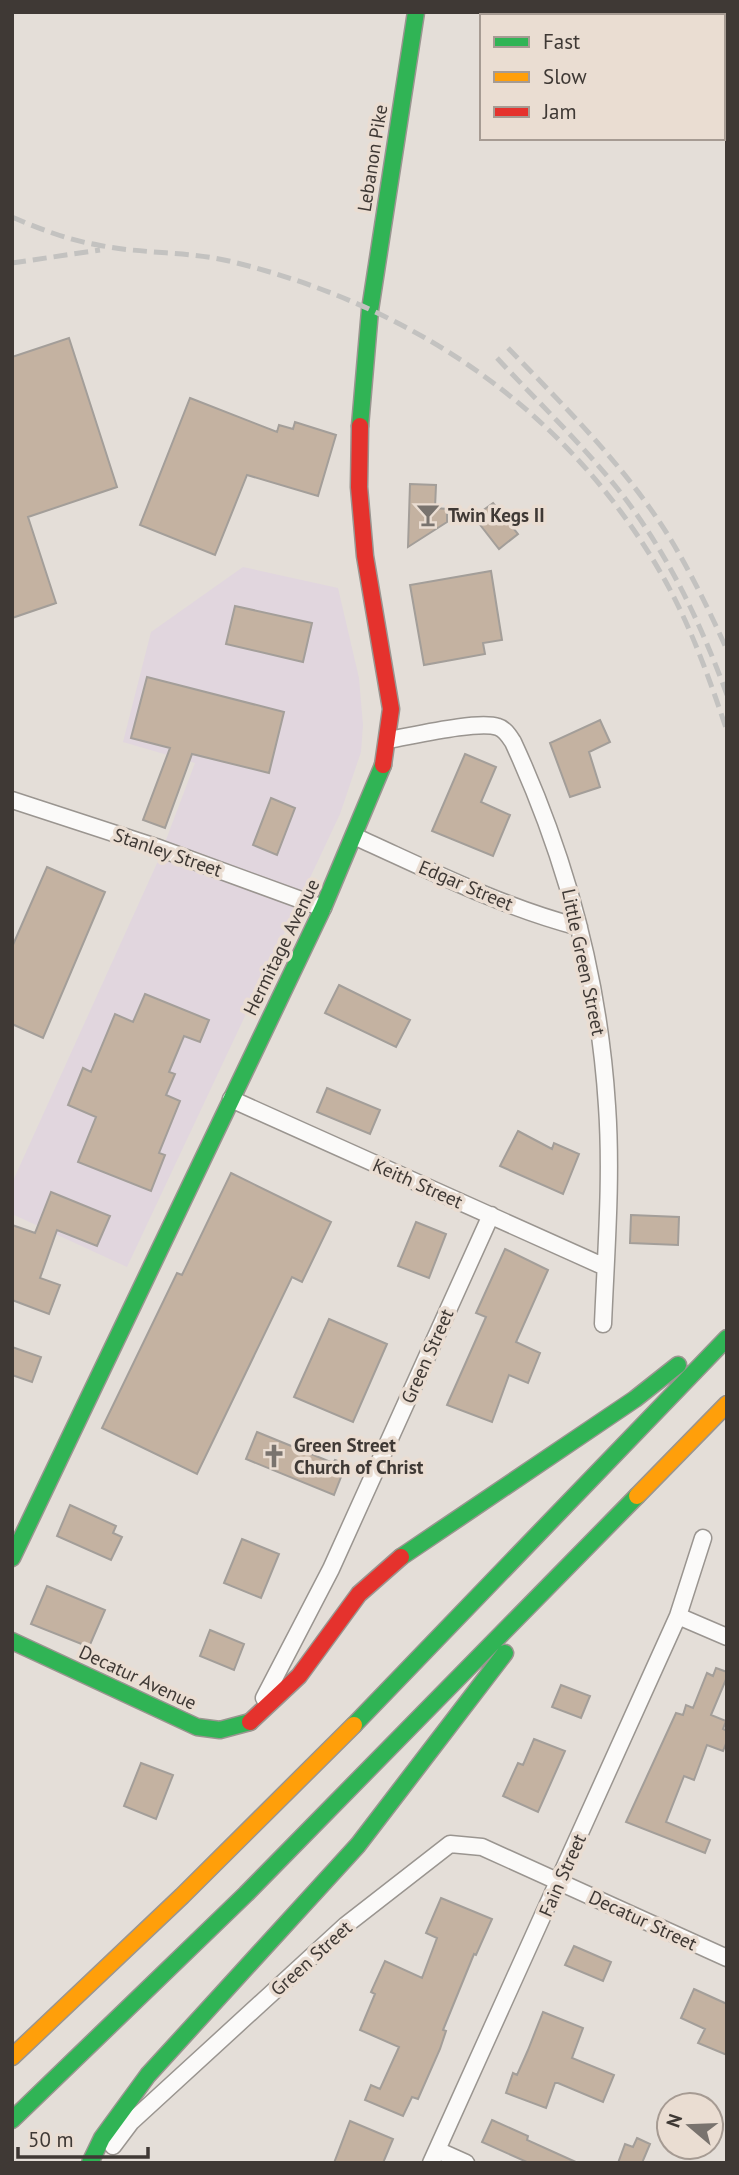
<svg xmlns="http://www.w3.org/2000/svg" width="739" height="2175" font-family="'PT Sans',sans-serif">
	<rect width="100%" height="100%" fill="#e4ded8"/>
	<path fill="#e1d6de" d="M243,567L338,588L359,678L363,725L361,752L340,814L127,1267L12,1214V1183L158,861L195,763L123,742L151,632Z"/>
	<path fill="#c4b2a1" stroke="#a39e99" stroke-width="2" d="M69,338L117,487L28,517L56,603L12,618V357Z
		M190,398L277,432L279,425L293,429L295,422L336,435L318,496L247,475L215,555L140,525Z
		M410,484L436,485L435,508L447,509V522L408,547Z
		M493,503L518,534L499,549L474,517Z
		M491,571L502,640L483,643L485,654L424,665L410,585Z
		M235,606L312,623L303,662L226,644Z
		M147,677L284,712L269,773L192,754L165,828L143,820L170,748L131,738Z
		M600,720L610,742L589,752L600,787L570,797L550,743Z
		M465,754L496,767L481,802L510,815L493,856L432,831Z
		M271,798L295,808L277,855L253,845Z
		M47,867L105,892L43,1038L12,1024V947Z
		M339,985L410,1020L396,1047L325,1013Z
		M145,994L209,1020L200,1042L184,1036L169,1072L175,1074L166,1095L180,1101L159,1153L165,1155L151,1191L78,1162L96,1117L68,1105L83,1068L91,1072L115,1014L133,1022Z
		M327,1088L380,1110L370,1134L317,1112Z
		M518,1131L552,1149L554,1143L579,1154L563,1194L500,1166Z
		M231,1173L331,1222L302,1282L292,1277L197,1474L102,1428L177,1273L182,1275Z
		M51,1192L110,1216L97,1246L57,1230L40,1278L60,1285L49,1314L12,1300V1225L35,1233Z
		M631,1215L679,1217L678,1245L630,1243Z
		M416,1222L446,1234L429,1278L398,1266Z
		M505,1249L548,1270L516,1342L540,1353L528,1383L509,1375L492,1422L447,1405L486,1317L476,1313Z
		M329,1319L387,1344L353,1422L294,1397Z
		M12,1347L41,1357L32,1382L12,1375Z
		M257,1432L333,1463L335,1460L346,1464L334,1495L246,1459Z
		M70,1505L116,1526L113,1533L122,1537L111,1560L57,1536Z
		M242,1539L279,1554L261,1598L224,1583Z
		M47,1586L105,1610L89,1647L31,1624Z
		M210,1630L244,1644L234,1670L200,1656Z
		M716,1668L727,1672V1677L711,1715L726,1721L723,1729L727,1731V1741L723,1751L707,1745L694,1780L684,1776L666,1822L710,1840L705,1853L626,1822L676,1713L683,1715L686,1705L693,1708L707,1673L713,1676Z
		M561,1685L590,1696L581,1718L552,1707Z
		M534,1739L565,1751L538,1812L503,1796L518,1763L523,1765Z
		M141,1763L173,1775L156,1819L124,1806Z
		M441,1898L492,1919L476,1955L474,1954L443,2030L446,2031L440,2049L418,2099L412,2097L403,2116L365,2100L371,2085L380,2089L399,2047L360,2030L375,1994L371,1992L385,1961L422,1978L437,1938L426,1933Z
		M574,1946L611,1962L603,1981L565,1965Z
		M694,1989L727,2004V2055L698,2043L705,2029L681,2018Z
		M543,2012L583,2028L572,2058L614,2075L603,2102L558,2083H555L546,2108L506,2093L513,2073L517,2075L528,2050Z
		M492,2120L528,2136L527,2140L578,2163H529L482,2142Z
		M350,2121L393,2139L383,2163H334Z
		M637,2138L650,2144L642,2163H618L625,2144L633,2147Z"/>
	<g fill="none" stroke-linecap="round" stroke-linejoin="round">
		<g stroke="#9a9590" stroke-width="19">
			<path id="street" d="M388,740C412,736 478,720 498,727C505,729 509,736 513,742C566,857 599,979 607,1106C612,1178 606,1251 603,1324
				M12,800L156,847L323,908
				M356,837C429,870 502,907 579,927
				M231,1099L605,1267
				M678,1616L703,1538
				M264,1698L331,1569L491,1215
				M113,2146L131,2122L346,1925L450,1844L482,1847L727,1958
				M437,2150L466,2163
				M431,2163L678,1616L727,1637"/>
		</g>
		<g stroke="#9a9590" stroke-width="19">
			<path id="fast" d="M360,426L370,310L416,12
				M401,1557L635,1399L678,1365
				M12,1558L323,908L383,765
				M12,1641L197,1727L220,1730L250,1722
				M354,1725L727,1338
				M12,2120L246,1894L637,1496
				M90,2163L102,2138L148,2075L358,1845L505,1653"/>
		</g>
		<g stroke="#9a9590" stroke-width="19">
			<path id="slow" d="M637,1496L727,1404
				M12,2057L182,1896L354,1725"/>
		</g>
		<g stroke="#9a9590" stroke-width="19">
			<path id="jam" d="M360,426L359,487L365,556L391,709L383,765
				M250,1722L299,1676L359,1594L401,1557"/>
		</g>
		<use href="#street" stroke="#fbfaf9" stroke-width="16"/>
		<use href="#fast" stroke="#30b455" stroke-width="16"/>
		<use href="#slow" stroke="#ff9f0a" stroke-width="16"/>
		<use href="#jam" stroke="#e5322d" stroke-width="16"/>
		<path stroke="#c3c2c0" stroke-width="5" stroke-dasharray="14 7" stroke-linecap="butt" d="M12,217C40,229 68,240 98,245C141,254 186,251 229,261C416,306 573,413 667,584C692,630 710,680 727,731
			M12,263L100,250
			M508,348C566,408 627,468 671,540C692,575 710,612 727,650
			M497,358C537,401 580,442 617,488C666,550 700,621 727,695"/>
	</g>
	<defs>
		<g id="bar-bare" transform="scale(1.89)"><path d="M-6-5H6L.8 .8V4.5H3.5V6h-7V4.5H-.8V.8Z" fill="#79736e" stroke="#eaddd2" stroke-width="2.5" paint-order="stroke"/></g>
		<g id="church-bare" transform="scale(1.89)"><path d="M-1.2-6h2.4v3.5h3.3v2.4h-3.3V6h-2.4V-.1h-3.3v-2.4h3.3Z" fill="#79736e" stroke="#eaddd2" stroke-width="2.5" paint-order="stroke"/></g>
	</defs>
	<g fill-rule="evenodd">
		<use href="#bar-bare" x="428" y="515"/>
		<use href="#church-bare" x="274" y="1456"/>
	</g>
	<g text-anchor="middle" stroke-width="7" stroke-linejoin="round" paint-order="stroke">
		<g font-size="19" fill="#3f3935" stroke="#eaddd2">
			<text transform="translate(372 158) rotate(-81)" y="7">Lebanon Pike</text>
			<text transform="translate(168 852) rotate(19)" y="7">Stanley Street</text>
			<text transform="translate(466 885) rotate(23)" y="7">Edgar Street</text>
			<text transform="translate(281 947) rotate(-64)" y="7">Hermitage Avenue</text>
			<text transform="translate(584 962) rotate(78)" y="7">Little Green Street</text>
			<text transform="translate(418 1183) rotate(24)" y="7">Keith Street</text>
			<text transform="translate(427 1356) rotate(-66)" y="7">Green Street</text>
			<text transform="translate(138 1677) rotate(25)" y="7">Decatur Avenue</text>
			<text transform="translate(562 1875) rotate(-66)" y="7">Fain Street</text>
			<text transform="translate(643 1920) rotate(25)" y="7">Decatur Street</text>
			<text transform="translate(311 1958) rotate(-42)" y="7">Green Street</text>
		</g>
		<g font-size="19" font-weight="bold" fill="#3f3935" stroke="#eaddd2" text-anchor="start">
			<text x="448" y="522">Twin Kegs II</text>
			<text x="294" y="1452">Green Street<tspan x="294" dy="22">Church of Christ</tspan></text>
		</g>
	</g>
	<rect width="739" height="2175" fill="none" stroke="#3f3935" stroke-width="28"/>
	<rect x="480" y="14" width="245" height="126" fill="#eaddd2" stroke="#a69b93" stroke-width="2"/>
	<rect x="494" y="37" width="35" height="10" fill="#30b455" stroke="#a69b93" stroke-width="2"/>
	<text x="543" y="49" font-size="21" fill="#3f3935">Fast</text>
	<rect x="494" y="72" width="35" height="10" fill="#ff9f0a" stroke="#a69b93" stroke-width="2"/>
	<text x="543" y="84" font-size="21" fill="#3f3935">Slow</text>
	<rect x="494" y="107" width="35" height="10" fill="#e5322d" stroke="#a69b93" stroke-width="2"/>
	<text x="543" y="119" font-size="21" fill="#3f3935">Jam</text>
	<g transform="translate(690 2126) rotate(289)"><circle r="33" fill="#eaddd2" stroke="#a69b93" stroke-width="2"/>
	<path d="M0-5L12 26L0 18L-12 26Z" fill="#79736e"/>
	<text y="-10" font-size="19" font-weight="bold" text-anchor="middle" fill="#3f3935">N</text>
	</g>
	<path d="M18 2147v10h130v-10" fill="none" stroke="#3f3935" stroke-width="3.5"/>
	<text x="28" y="2147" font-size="21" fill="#3f3935" stroke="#eaddd2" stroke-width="5" paint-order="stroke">50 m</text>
</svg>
